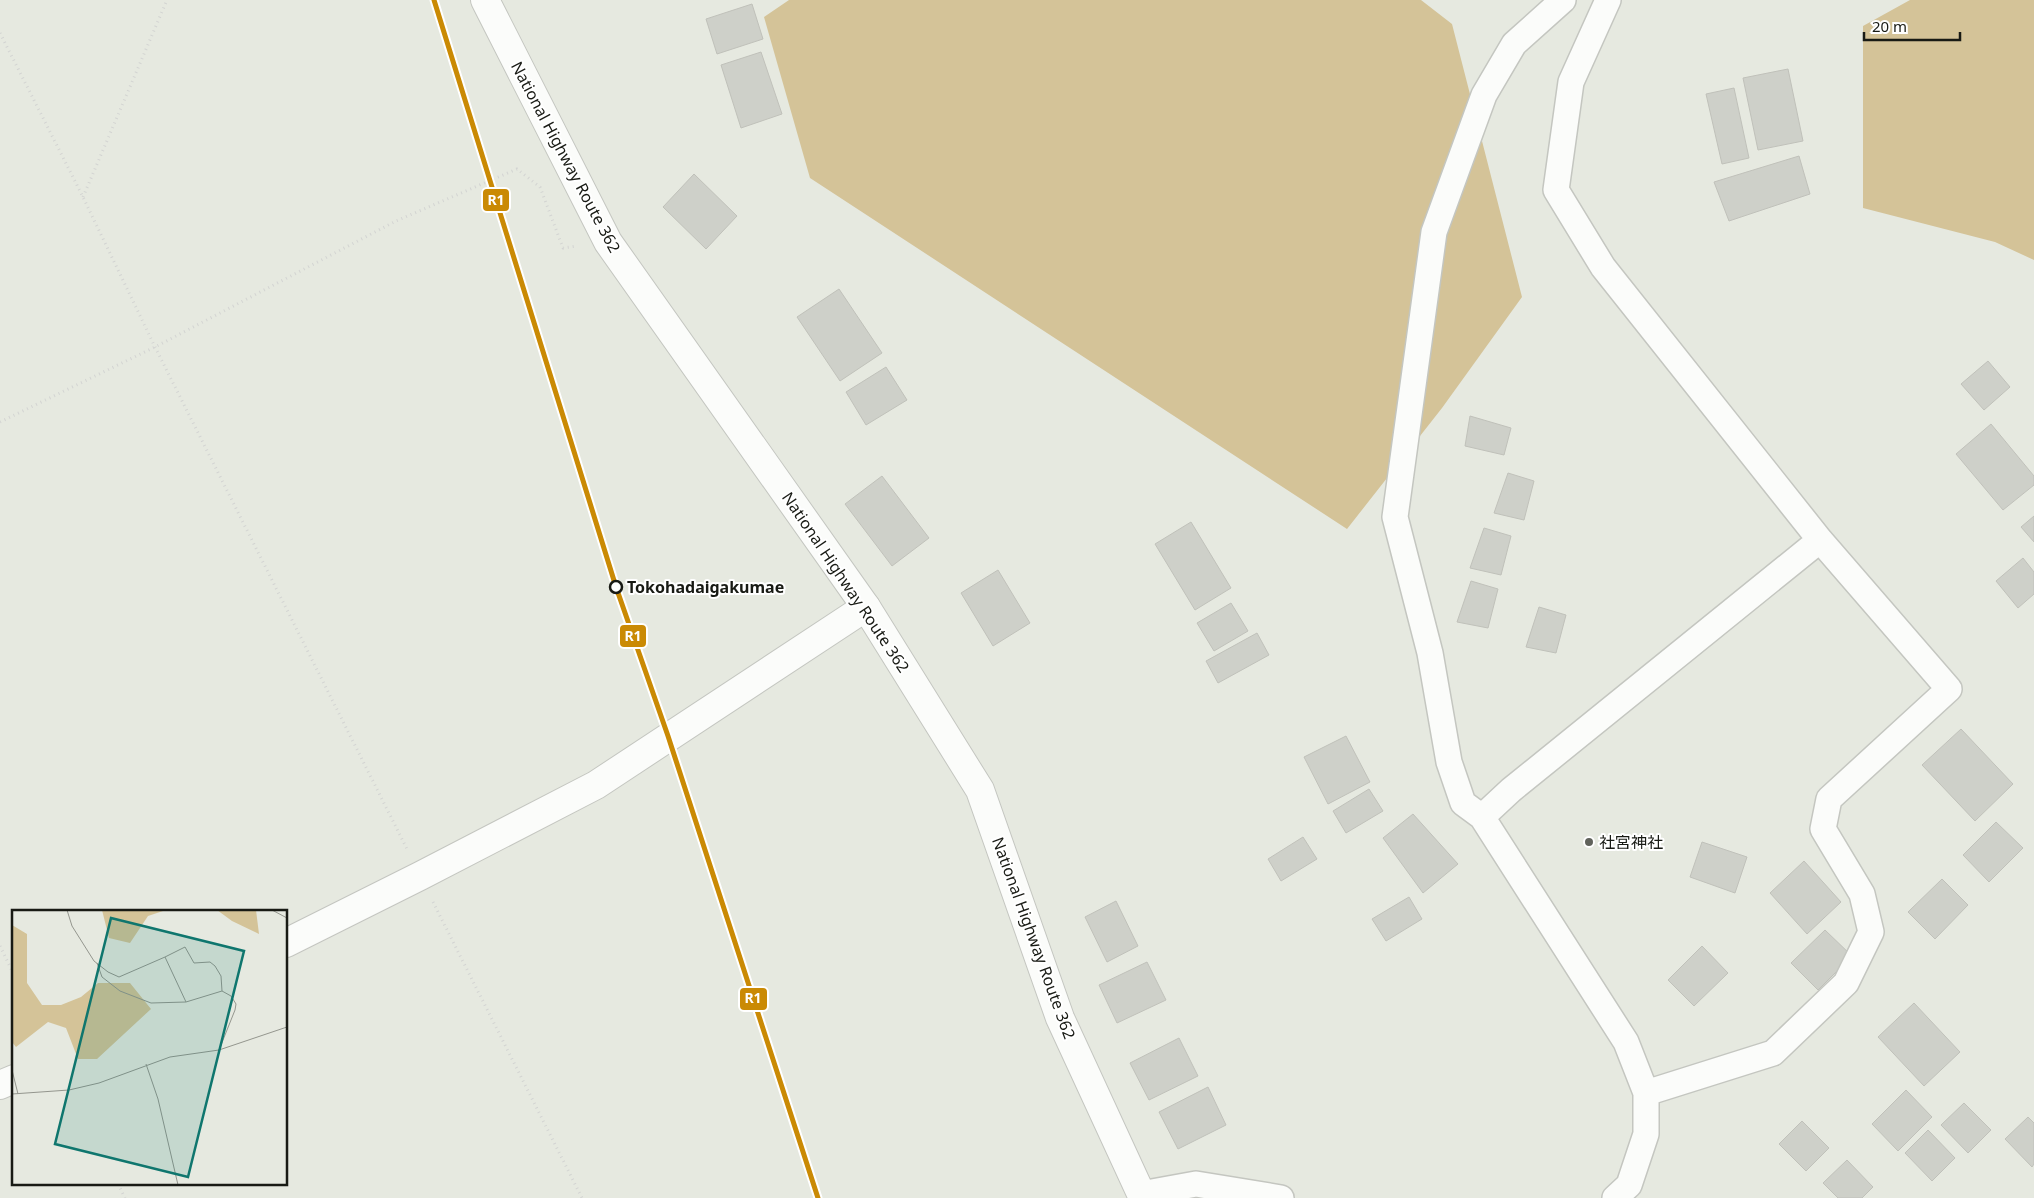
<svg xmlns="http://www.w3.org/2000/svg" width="2034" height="1198" font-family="'Noto Sans','Noto Sans JP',sans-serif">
	<rect width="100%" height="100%" fill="#e6e9e0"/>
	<path fill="#d4c398" d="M789,0H1421L1452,24L1522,297L1442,408L1347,529L810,178L764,17Z
		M1910,0H2034V260L1995,242L1863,208V26Z"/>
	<path fill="#ced0c9" stroke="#c0c1ba" d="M752,4L763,39L717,54L706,19Z
		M761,52L782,114L741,128L721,65Z
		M1788,69L1803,141L1758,150L1743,78Z
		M1734,88L1749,158L1722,164L1706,94Z
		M1799,156L1810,194L1729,221L1714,182Z
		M694,174L737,216L706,249L663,207Z
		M839,289L882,353L840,381L797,317Z
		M1988,361L2010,387L1984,410L1961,384Z
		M886,367L907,400L866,425L846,392Z
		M1470,416L1511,428L1504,455L1465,446Z
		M1991,424L2034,476V485L2003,510L1956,454Z
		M1508,473L1534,481L1524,520L1494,513Z
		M882,476L929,538L892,566L845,504Z
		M2034,516V542L2021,527Z
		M1191,522L1231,588L1195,610L1155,544Z
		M1484,528L1511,536L1501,575L1470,568Z
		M2023,558L2034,572V594L2018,608L1996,581Z
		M998,570L1030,623L993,646L961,593Z
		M1471,581L1498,589L1488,628L1457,622Z
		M1231,603L1248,631L1214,651L1197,623Z
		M1539,607L1566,615L1556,653L1526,647Z
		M1257,633L1269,655L1218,683L1206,661Z
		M1961,729L2013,784L1975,821L1922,765Z
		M1346,736L1370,782L1328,804L1304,757Z
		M1369,789L1383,811L1346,833L1333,811Z
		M1413,814L1458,864L1423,893L1383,838Z
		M1996,822L2023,848L1989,882L1963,855Z
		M1303,837L1317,859L1281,881L1268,859Z
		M1702,842L1747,857L1735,893L1690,877Z
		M1804,861L1841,902L1807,934L1770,893Z
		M1942,879L1968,905L1935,939L1908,912Z
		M1409,897L1422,919L1386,941L1372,919Z
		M1116,901L1138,946L1107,962L1085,917Z
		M1825,930L1852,956L1818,990L1791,963Z
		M1702,946L1728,973L1694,1006L1668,980Z
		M1147,962L1166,1000L1117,1023L1099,985Z
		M1914,1003L1960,1052L1924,1086L1878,1037Z
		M1179,1038L1198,1076L1149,1100L1130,1063Z
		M1208,1087L1226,1125L1178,1149L1159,1112Z
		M1906,1090L1932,1117L1898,1151L1872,1124Z
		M1964,1103L1991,1130L1968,1153L1941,1125Z
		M2028,1117L2034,1123V1164L2032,1167L2005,1139Z
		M1802,1121L1829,1148L1806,1171L1779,1144Z
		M1928,1130L1955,1158L1932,1181L1905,1153Z
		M1847,1160L1873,1187L1862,1198H1838L1823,1183Z"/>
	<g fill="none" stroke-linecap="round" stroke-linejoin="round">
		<g stroke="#c4c6c0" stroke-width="28">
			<path id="street" d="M1608,0L1571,82L1556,190L1603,267L1820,540L1511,790L1482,817L1626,1042L1646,1093V1134L1629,1185L1615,1198
				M1482,817L1463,803L1449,762L1430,653L1395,517L1434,232L1484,95L1514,44L1563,0
				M1646,1093L1773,1053L1846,983L1871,932L1862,894L1823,829L1829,799L1949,689L1820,540
				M1141,1194L1196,1184L1281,1198"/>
		</g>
		<g stroke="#c4c6c0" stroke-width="30">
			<path id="secondary" d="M286,943L420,876L596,785L866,607
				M0,1085L14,1079"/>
		</g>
		<g stroke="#c4c6c0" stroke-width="30">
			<path id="highway" d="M485,0L608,242L866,607L980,790L1060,1018L1143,1198"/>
		</g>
		<path stroke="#d3d4d2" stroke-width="3" stroke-dasharray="1 4" stroke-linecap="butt" d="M0,33L83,197L155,347L407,849
			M83,197L167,0
			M0,422L155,347L396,221L517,169L540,187L563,248L577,246
			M433,902L582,1198
			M0,946L14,975
			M118,1184L125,1198"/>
		<use href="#street" stroke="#fbfcfa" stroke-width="25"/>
		<use href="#secondary" stroke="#fbfcfa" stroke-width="28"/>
		<use href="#highway" stroke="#fbfcfa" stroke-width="28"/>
		<g stroke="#fff" stroke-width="9">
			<path id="rail-1" d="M434,0L616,587L668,736L818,1198"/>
		</g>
		<use href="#rail-1" stroke="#ca8a04" stroke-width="5"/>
	</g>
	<circle fill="#fff" stroke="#181a14" stroke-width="2.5" cx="616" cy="587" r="6"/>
	<circle fill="#60625b" stroke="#fff" stroke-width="2" cx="1589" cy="842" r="5"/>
	<g text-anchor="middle" stroke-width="4" stroke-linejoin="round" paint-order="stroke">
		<g font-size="16" fill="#181a14" stroke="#fff">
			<text transform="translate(566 157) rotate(62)" y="6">National Highway Route 362</text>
			<text transform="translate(846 582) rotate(56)" y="6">National Highway Route 362</text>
			<text transform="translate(1034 938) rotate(70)" y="6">National Highway Route 362</text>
		</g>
		<g font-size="16" font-weight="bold" fill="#181a14" stroke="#fff" text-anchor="start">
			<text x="627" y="593">Tokohadaigakumae</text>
		</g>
		<g font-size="16" fill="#181a14" stroke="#fff" text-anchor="start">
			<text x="1599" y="848">社宮神社</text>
		</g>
	</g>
	<g transform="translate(12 910)">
		<rect width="275" height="275" fill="#e6e9e0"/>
		<path d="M90,0H154L136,6L118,33L97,28ZM205,0H244L247,24L220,11ZM0,15L15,24V73L30,95H49L69,87L86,73H118L139,99L85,149H66L54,118L36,112L4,137L0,132Z" fill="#d4c398"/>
		<path fill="none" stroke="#94968e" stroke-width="1" d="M55,0L60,16L82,51L96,62L107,67L153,47L174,92L210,81L219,86L224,94L223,100L207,140M260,0L275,8M153,47L173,37L182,53L198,52L203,56L209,66L210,81M85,53L90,67L108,81L139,93L174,92M134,154L146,189L166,275M0,160L6,184M0,184L57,180L87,173L158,147L207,140L275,117"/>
		<path fill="#0f766e" fill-opacity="0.15" stroke="#0f766e" stroke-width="2.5" d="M99,8L232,41L176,267L43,234Z"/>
		<rect width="275" height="275" fill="none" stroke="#181a14" stroke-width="2.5"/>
	</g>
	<g stroke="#fff" stroke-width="2">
		<rect x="482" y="188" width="28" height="24" rx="5" fill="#ca8a04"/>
		<rect x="619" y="624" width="28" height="24" rx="5" fill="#ca8a04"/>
		<rect x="739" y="987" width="29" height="24" rx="5" fill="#ca8a04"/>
	</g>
	<g font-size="14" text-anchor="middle" font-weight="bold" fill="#fff">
		<text x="496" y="205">R1</text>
		<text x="633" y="641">R1</text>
		<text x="753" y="1003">R1</text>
	</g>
	<path d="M1864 32v8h96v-8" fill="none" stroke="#181a14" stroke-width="2.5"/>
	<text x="1872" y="32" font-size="15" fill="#181a14" stroke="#ffffff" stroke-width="4" paint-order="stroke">20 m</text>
</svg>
